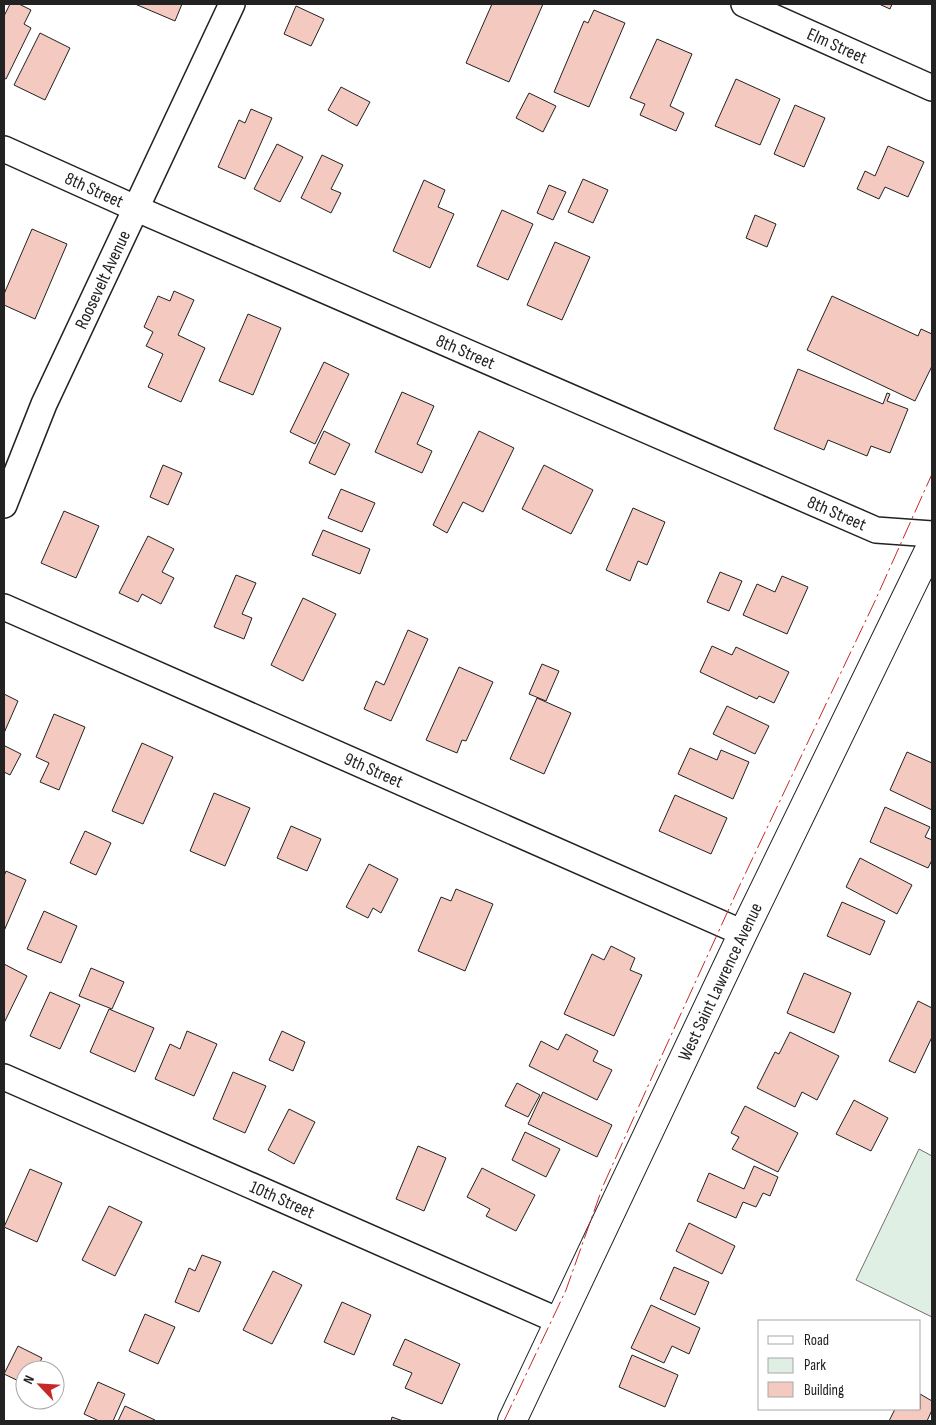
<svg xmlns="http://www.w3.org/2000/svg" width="936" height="1425" font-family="'Sofia Sans Condensed',sans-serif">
	<rect width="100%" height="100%" fill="#fff"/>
	<path fill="#e0efe3" stroke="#6f6f6f" d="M919,1149L932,1156V1317L856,1280Z"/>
	<path fill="#f3c9c0" stroke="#222" d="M10,4H19L31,10L24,24L31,28L6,79L4,78V16Z
		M135,4H182L175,21Z
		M492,4H543L509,82L466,63Z
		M879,4H892L890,9Z
		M296,6L324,19L311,46L284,34Z
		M594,10L625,23L589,107L554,92L584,21L588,23Z
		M40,33L70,48L45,100L14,85Z
		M657,39L692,54L670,106L684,113L676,131L640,115L645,104L630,98Z
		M736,79L780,99L760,145L715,126Z
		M341,87L370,102L357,126L328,110Z
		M529,93L556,106L543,132L516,118Z
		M795,105L825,118L804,167L774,154Z
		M251,109L272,118L245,179L218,167L239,120L245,123Z
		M277,144L303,157L280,202L254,189Z
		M888,146L924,162L908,197L885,187L879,199L857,189L865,171L875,176Z
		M322,155L343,165L331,189L341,193L331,213L301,198Z
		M583,179L608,190L593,223L568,212Z
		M424,180L445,190L438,207L454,214L430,268L393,251Z
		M549,185L566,192L553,220L537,213Z
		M502,210L533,224L508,280L477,266Z
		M755,215L776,224L767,247L746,238Z
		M32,229L67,244L35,319L4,305V294Z
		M555,242L590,257L562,320L527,305Z
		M174,291L194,300L178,335L205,348L181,402L148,387L163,354L146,346L153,332L144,327L158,296L170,301Z
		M832,296L918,336L921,329L932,334V366L915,401L807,350Z
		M248,314L281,328L253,395L219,381Z
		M324,362L349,374L315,444L290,432Z
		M798,369L883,404L887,393L890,394L887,401L908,409L890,453L871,446L867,456L828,440L824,450L774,429Z
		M402,392L434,406L417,444L432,451L422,473L375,452Z
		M324,431L350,444L335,475L309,463Z
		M479,431L514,448L483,512L463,502L447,533L433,525Z
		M163,465L182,473L168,505L150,497Z
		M544,465L593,490L571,534L522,509Z
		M341,489L375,503L362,532L328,518Z
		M633,508L665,522L647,565L638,561L630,581L606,570Z
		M64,511L99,526L76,578L41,563Z
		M323,530L370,549L360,574L312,555Z
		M148,536L174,549L162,572L174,578L161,604L142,594L138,602L119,593Z
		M720,572L742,581L729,611L707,602Z
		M236,575L256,583L242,614L252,618L244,639L214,627Z
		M782,576L808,587L787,634L743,615L757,584L775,592Z
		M303,598L336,614L303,681L271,665Z
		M408,630L428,639L391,721L364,709L376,681L384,685Z
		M712,646L732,655L736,647L789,672L774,703L759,696L757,699L700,672Z
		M542,664L559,671L546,701L529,694Z
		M459,667L493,682L466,741L462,740L457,753L426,740Z
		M4,694L18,701L4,733Z
		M537,698L571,713L544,774L510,759Z
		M727,706L769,726L755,754L713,734Z
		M54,714L85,727L59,790L40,782L49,763L36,757Z
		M142,743L173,757L143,824L112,811Z
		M5,746L21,754L10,775L4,772V749Z
		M690,748L717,760L721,750L749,762L733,799L678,774Z
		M907,752L932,763V810L890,790Z
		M214,793L250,808L225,866L190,851Z
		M675,795L727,818L711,854L659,831Z
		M885,807L930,827L925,837L932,840V860L928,868L870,842Z
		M291,826L321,839L307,871L277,858Z
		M85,831L111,843L96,875L70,863Z
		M860,858L912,885L897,914L846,887Z
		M369,864L398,879L381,913L373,908L368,918L346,907Z
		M6,871L26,880L4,931V876Z
		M456,889L493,904L465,971L418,951L441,897L451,901Z
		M842,902L885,921L870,955L827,936Z
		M44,911L77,926L61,963L27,949Z
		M611,946L635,958L630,970L642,975L614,1036L564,1014L592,954L604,960Z
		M4,964L27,976L4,1023Z
		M91,968L124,982L112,1009L79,996Z
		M804,973L851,993L834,1033L787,1013Z
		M50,992L80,1005L60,1049L30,1036Z
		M918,1001L932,1008V1037L915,1073L889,1061Z
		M109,1009L154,1028L135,1072L90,1052Z
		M187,1031L217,1044L194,1096L155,1079L170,1044L180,1049Z
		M282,1031L305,1042L293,1071L269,1060Z
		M790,1032L839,1056L817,1100L802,1092L795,1107L757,1088L775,1052L779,1054Z
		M566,1034L598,1051L593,1061L612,1070L597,1100L529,1066L541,1041L558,1050Z
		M233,1072L266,1086L245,1133L213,1119Z
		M517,1083L540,1095L528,1117L505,1106Z
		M543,1092L612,1125L597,1157L528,1124Z
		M854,1100L888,1118L871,1151L836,1134Z
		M745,1106L798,1133L778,1172L732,1149L739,1137L731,1133Z
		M289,1109L315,1122L294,1164L268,1150Z
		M525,1132L560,1149L546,1177L512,1160Z
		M418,1146L446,1158L424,1211L396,1199Z
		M754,1166L778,1177L770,1196L763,1193L756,1207L743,1202L736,1218L697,1201L709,1173L744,1189Z
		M482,1168L535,1195L516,1231L486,1216L490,1209L467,1197Z
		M30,1169L62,1183L37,1242L4,1227Z
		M109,1206L142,1222L115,1276L82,1260Z
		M689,1223L735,1246L722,1274L676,1251Z
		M202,1255L221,1262L199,1312L175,1302L189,1268L195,1271Z
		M674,1267L709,1282L695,1315L660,1299Z
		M273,1271L302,1285L272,1344L243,1330Z
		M342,1302L371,1315L354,1355L324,1342Z
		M651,1305L700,1328L689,1354L672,1346L664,1363L631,1348Z
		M145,1314L175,1327L158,1364L129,1351Z
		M405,1339L460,1364L442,1404L405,1388L412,1373L393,1365Z
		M18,1346L42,1358L36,1370H25V1384L4,1374Z
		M632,1355L678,1375L665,1407L619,1387Z
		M98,1382L125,1394L113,1421H99L84,1414Z
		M920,1394L932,1401V1410L927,1421H889L895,1409H920Z
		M125,1406L155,1420V1421H118Z
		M392,1417L403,1421H391Z"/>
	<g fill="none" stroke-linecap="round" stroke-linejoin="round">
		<g stroke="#222" stroke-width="28">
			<g id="minor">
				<path id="s1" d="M744,4L932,88"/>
				<path id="s2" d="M4,149L135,208L876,530L932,534"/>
				<path id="s3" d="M4,505L44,404L232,4"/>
				<path id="s4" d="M4,607L743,933"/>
				<path id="s5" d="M4,1077L559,1321"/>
			</g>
		</g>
		<g stroke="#222" stroke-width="30">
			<g id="tertiary">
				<path id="s6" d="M512,1421L743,933L932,544"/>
			</g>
		</g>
		<use href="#minor" stroke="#fff" stroke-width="25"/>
		<use href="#tertiary" stroke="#fff" stroke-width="28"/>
		<path stroke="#c62828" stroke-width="1" stroke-dasharray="18 4 2.5 4" stroke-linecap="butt" d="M504,1421L566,1290L603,1186L657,1066L738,889L875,601L932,474"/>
	</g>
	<g text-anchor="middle" stroke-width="4" stroke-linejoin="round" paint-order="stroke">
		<g font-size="18" fill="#222" stroke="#fff">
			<text dy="6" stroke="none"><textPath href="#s1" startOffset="102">Elm Street</textPath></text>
			<text dy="6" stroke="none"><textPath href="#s2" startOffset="99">8th Street</textPath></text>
			<text dy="6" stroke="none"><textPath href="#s3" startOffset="246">Roosevelt Avenue</textPath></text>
			<text dy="6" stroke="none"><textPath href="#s2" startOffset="504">8th Street</textPath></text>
			<text dy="6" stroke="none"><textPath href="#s2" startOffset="909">8th Street</textPath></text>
			<text dy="6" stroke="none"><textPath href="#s4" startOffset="404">9th Street</textPath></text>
			<text dy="6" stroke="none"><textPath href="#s6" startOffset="486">West Saint Lawrence Avenue</textPath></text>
			<text dy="6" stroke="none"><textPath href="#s5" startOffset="304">10th Street</textPath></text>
		</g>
	</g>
	<rect width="936" height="1425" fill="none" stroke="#222222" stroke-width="10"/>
	<rect x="758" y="1320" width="162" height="90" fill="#ffffff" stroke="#a7a7a7"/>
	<rect x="768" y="1336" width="25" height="8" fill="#ffffff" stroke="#a7a7a7"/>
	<text x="804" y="1345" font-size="15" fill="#222222">Road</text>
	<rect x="768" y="1358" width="25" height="15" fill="#e0efe3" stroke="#a7a7a7"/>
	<text x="804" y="1370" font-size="15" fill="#222222">Park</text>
	<rect x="768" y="1382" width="25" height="15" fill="#f3c9c0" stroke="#a7a7a7"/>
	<text x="804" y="1395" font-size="15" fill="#222222">Building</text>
	<g transform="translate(40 1385) rotate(295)"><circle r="24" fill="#ffffff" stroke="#a7a7a7"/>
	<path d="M0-4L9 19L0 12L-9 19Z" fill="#c62828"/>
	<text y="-8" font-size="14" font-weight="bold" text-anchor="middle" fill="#222222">N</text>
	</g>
</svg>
